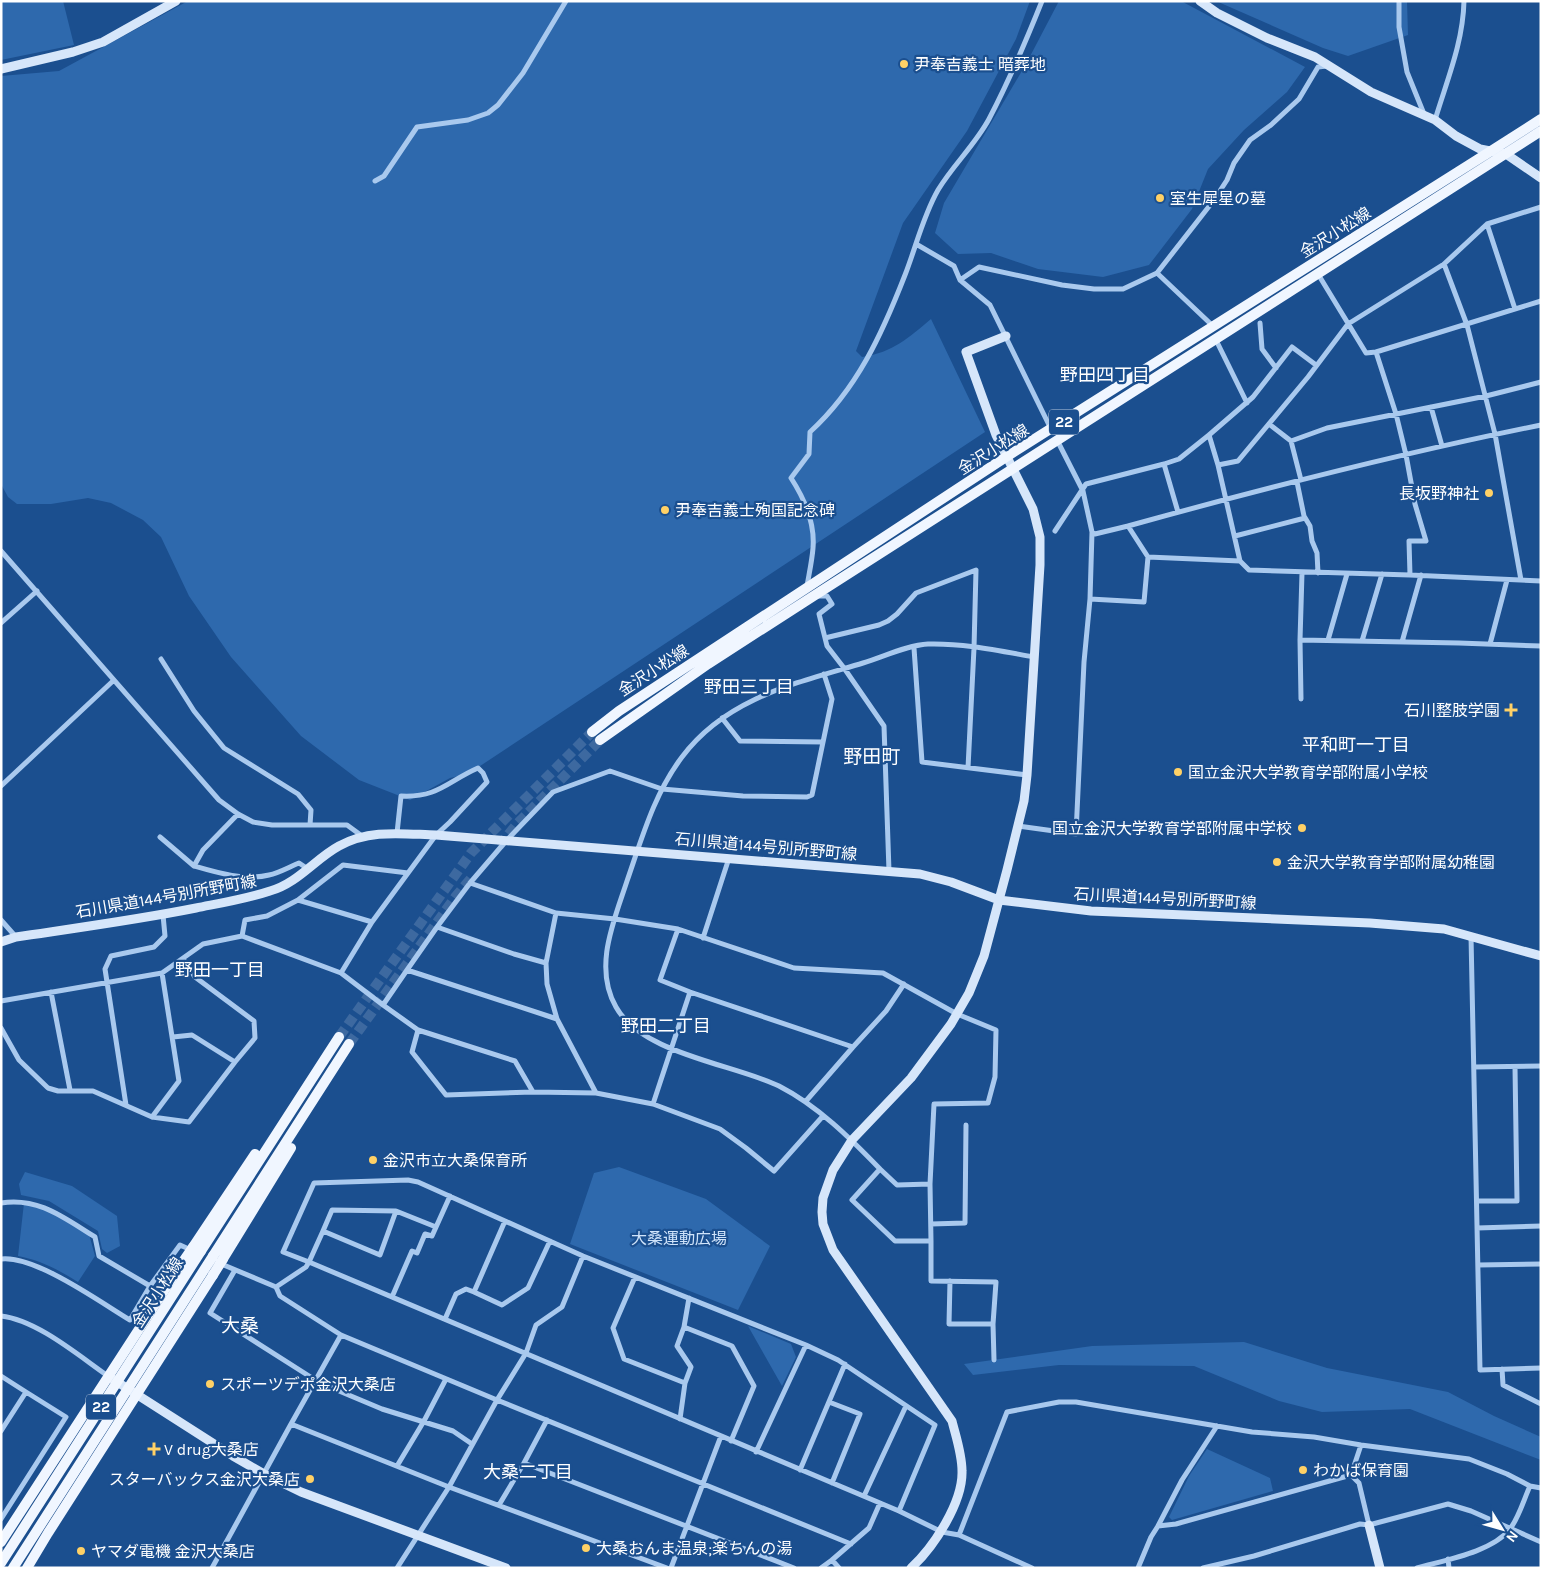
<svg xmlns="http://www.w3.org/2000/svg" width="1542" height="1569" font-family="Karla,'Noto Sans JP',sans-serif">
	<rect width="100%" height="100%" fill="#1b4f8f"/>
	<path fill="#2e69ad" d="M1,1H63L74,45L1,60Z
		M188,1H1030L1016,39L967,131L903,223L856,351L862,357C894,352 908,338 931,319L985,432L468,774L450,778L410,800L359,780L301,736L231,657L189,596L161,537L143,520L111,503L88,498L51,504H17L8,497L1,484V76L59,71Z
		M1059,1H1181L1305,67L1287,92L1244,130L1208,169L1192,209L1149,265L1103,277L1038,269L991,253L958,254L935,233L944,203L1026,64Z
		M1216,1H1407L1408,35L1348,56L1323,48Z
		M619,1167L706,1199L770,1246L738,1310L570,1244L594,1173Z
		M25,1172L72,1186L117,1216L120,1246L107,1253L102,1249L98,1231L49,1201L21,1195L19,1184Z
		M24,1203L45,1207L89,1234L95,1256L78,1282C59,1270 40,1260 18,1256Z
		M748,1326L791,1344L796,1357L782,1386Z
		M1244,1342L1327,1368L1448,1392L1494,1416L1541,1437V1460L1410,1409L1322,1412L1279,1401L1194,1366L1059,1365L973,1375L964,1364L1092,1346Z
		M1207,1449L1270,1478L1273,1491L1172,1520L1169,1517L1189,1476Z"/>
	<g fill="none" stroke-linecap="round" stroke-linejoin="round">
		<path stroke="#3d69a0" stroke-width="10" stroke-dasharray="10 5" stroke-linecap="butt" d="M499,846L516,825L600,740
			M339,1037L471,853L592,732
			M349,1044L456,896L473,876"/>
		<path stroke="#a9c9ee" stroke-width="5" d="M1399,1V27L1407,72L1424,114
			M1435,120C1447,80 1463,43 1464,1
			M375,181L384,176L417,127L468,120L488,113L498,105L523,73L566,1
			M1541,207L1487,224L1444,264L1348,324L1308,377L1238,461L1218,465L1240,561L1249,570L1410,575L1541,581
			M1487,224L1515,309
			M916,244L954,266L960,280L990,305L1051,429
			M1444,264L1467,325L1495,434L1521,580
			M1157,273L1214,327
			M1318,274L1366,353L1376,352L1541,301
			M960,280L979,267L1062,285L1094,289H1123L1157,273L1214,200L1227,180L1234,163L1250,140L1271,125L1299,99L1318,67L1327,66
			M1260,323L1262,349L1276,368
			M1216,340L1247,403
			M1376,352L1396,414L1406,455L1415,504L1426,541H1409L1410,575
			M1431,407L1442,446
			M1269,424L1291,441L1301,480
			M1209,435L1253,397L1292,347L1316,365
			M1057,440L1083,491L1092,532L1095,534L1128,526
			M1291,441L1327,428L1486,396L1541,382
			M1164,464L1178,512
			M1297,482L1304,516L1310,526L1312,541L1317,553L1318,573
			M1055,531L1086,484L1164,464L1179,459L1209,435L1218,465
			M1092,532L1090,599L1144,602L1148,557
			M1235,536L1305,518
			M1,551L219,800L238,814L253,822L272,825H347L362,836
			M1240,561L1148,557L1128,526C1265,488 1402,453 1541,425
			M807,586C809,574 812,561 813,548C815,524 804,498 791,478L809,454L810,432C857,389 882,334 905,275C916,247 923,216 938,190C953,165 975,145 989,119C1009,81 1026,41 1042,1
			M817,596H827L832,604L819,614L827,646L844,668L884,726L889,871
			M1,623L37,591
			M825,638L879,625L888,621L897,614L916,593L976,570L974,648L968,768
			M1300,640L1302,573
			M1328,640L1347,574
			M1362,641L1382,574
			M1402,642L1421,575
			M1490,644L1507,580
			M914,648L922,762L1027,775
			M161,659L194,711L224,748L298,794L311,810L310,825
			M1301,699L1300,640L1459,643L1541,646
			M722,718L740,741L823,742
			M1,786L114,680
			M1018,826L1076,834L1084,662L1090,599
			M160,837L194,866L203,850L238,814
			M194,866C218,873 245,881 269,875C279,873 289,867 299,863L308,869
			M470,883L506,841L553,792L610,771L662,789L743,796L807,797L812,795L832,699L824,674
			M298,900L372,922L408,873
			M1,920L16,937
			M242,936L341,973L372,922
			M1471,936L1480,1370L1541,1368
			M703,938L729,858
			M546,963L514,954L437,927L470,883L556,913
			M407,970L437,927
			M341,973L383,1005L407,970L557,1019L547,984L546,963L556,913L615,919L678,929L794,968L883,973L957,1014L996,1030L995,1077L988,1103L934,1104L930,1184
			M51,992L70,1090
			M690,992L853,1047L886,1011L904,984
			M1,1001L162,973L203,944L242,936L245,920L267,916L298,900L343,865L408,873L436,835L450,822L487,782L483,773L478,768C448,781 438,798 401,796L397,833
			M383,1005L418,1030
			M557,1019L596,1093L653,1104L690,992L660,980L678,929
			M1,1028L19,1060L48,1088L58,1091H93L152,1117L189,1122L235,1062L255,1038L254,1021L195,977L183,959
			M173,1037L192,1035L235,1062
			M1474,1067L1541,1066
			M533,1092L446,1095L412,1052L418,1030L515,1061L533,1092L596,1093
			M806,1101L853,1047
			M653,1104L720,1129L746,1148L774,1171L823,1116
			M126,1105L105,969L111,956L154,947L165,936L163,915
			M152,1117L179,1081L162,973
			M880,1169L897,1185L930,1184L931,1241
			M1477,1201H1517L1515,1067
			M1,1203C39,1197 64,1218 95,1237L99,1256L150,1286L130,1320C100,1302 35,1255 1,1259
			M931,1224L965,1223L966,1125
			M436,1227L396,1211L380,1255L323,1231L309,1262L283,1252L314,1183L408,1180L418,1182L583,1256L806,1345L838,1360L935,1425L899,1511
			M1477,1228L1541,1226
			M323,1231L332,1210L396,1211
			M583,1256L562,1307L536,1325L526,1353L497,1400L851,1544
			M219,1263L276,1287
			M1478,1265L1541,1264
			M235,1270L210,1313L320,1383L382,1409L453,1431L472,1444
			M635,1277L613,1328L624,1359L685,1383L680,1419
			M950,1281L949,1324H993L996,1282L931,1281V1241H895L852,1200L880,1169C850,1138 818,1106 779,1086C733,1064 642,1054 616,1007C593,967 614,921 627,881C642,838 654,794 682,757C726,698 796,683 863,663C883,657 908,645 928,644C964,643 1000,651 1034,657
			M150,1286L180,1245L191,1250
			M474,1292L502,1305L528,1288L550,1241
			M392,1297L412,1251L417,1253L425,1234L432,1236L450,1196
			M689,1298L684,1327L732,1346L754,1386L731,1441
			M1,1316C37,1320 79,1356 108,1376
			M445,1319L456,1294L466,1289L474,1292L505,1221
			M993,1324L994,1360
			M684,1327L677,1346L691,1367L685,1383
			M341,1335L291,1424L449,1487L667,1568
			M1502,1369L1503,1385L1541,1404
			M1,1376L26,1392
			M829,1402L860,1414L832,1483
			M1,1431L26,1392L66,1417L1,1519
			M756,1452L806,1345
			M524,1463L547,1420
			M397,1466L424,1421L446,1379
			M800,1470L845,1364
			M1351,1475L1361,1445
			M864,1496L906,1406
			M499,1505L524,1463L794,1568
			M1158,1526L1182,1480L1217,1426
			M959,1535L1007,1412L1059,1402H1076L1252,1432L1314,1437L1361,1445L1469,1459L1507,1474L1530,1486L1541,1488
			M1448,1559L1449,1568
			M832,1560L869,1528L880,1503
			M212,1568L291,1424
			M397,1568L449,1487L497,1400L341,1335L280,1296L276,1287L306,1267L309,1262L899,1511L942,1532L959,1535L1032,1568
			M671,1568L721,1436
			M821,1568L832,1560L839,1568
			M1138,1568L1151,1537L1158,1526L1176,1524L1351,1475L1359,1483L1369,1525
			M1203,1568L1254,1556L1360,1524L1369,1525L1448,1504L1471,1511L1541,1542
			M1417,1568C1445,1560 1492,1552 1510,1529C1519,1517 1524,1499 1530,1486"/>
		<path stroke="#d6e6fa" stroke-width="9" d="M1200,1L1217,13L1267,38L1315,57L1371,92L1435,120L1456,136L1480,149L1506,154L1541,178
			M1,69L73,52L103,42L176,1
			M1,942L16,937C76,928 136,920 196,908C221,903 246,899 270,891C298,883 315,859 339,846C370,829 402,834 436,835L920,874L951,882L999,900L1091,911L1370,923L1444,929L1541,956
			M111,1378L233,1456L264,1474L301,1492L506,1568
			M1369,1525L1380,1568
			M911,1568C934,1547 963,1502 962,1471C962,1454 956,1437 952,1421L833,1250L823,1224L822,1212L823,1198L833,1170L852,1140L911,1078L951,1024L969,993L984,956L1007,870L1024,801L1027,775L1040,565V537L1033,509L996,435L966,352L1006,336"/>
		<path stroke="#f0f6ff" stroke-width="10" d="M592,732L619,711L1006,457L1491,151L1541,119
			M600,740L708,664L812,597L1541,131
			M193,1247L255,1154
			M201,1251L339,1037
			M213,1256L349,1044
			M223,1259L291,1148
			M1,1542L182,1263
			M27,1568L48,1533L213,1275"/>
		<path stroke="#f0f6ff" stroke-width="10" d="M182,1263L193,1247
			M213,1275L223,1259
			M1,1563L201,1251
			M13,1568L213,1256"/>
	</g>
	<g fill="#ffd166" stroke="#1b4f8f" stroke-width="2">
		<circle cx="904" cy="64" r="5"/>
		<circle cx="1160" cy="198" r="5"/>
		<circle cx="1489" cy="493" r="5"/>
		<circle cx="665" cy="510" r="5"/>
		<path d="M1508.5 702.5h5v5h5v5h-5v5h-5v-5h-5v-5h5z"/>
		<circle cx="1178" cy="772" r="5"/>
		<circle cx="1302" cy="828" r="5"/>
		<circle cx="1277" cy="862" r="5"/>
		<circle cx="373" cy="1160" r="5"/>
		<circle cx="210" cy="1384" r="5"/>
		<path d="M151.5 1441.5h5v5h5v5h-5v5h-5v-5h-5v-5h5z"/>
		<circle cx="1303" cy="1470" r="5"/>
		<circle cx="310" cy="1479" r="5"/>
		<circle cx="586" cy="1548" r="5"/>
		<circle cx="81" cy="1551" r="5"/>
	</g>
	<g text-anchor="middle" stroke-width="4.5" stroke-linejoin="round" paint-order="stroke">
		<g fill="#1b4f8f" stroke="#bbcadd" stroke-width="1">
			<rect x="1049" y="409.5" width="30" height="25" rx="4"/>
			<rect x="86" y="1394.5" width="30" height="25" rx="4"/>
		</g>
		<g font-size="15" font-weight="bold" fill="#fff">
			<text x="1064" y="427">22</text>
			<text x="101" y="1412">22</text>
		</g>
		<g font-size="16" fill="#fff" stroke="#1b4f8f" text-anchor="start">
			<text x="914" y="70">尹奉吉義士 暗葬地</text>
			<text x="1170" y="204">室生犀星の墓</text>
			<text x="1479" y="499" text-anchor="end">長坂野神社</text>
			<text x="675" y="516">尹奉吉義士殉国記念碑</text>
			<text x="1500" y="716" text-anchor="end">石川整肢学園</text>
			<text x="1188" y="778">国立金沢大学教育学部附属小学校</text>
			<text x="1292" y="834" text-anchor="end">国立金沢大学教育学部附属中学校</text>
			<text x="1287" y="868">金沢大学教育学部附属幼稚園</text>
			<text x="383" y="1166">金沢市立大桑保育所</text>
			<text x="220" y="1390">スポーツデポ金沢大桑店</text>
			<text x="164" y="1455">V drug大桑店</text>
			<text x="1313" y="1476">わかば保育園</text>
			<text x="300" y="1485" text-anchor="end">スターバックス金沢大桑店</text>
			<text x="596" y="1554">大桑おんま温泉;楽ちんの湯</text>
			<text x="91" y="1557">ヤマダ電機 金沢大桑店</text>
		</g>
		<g font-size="16" fill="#fff" stroke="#1b4f8f">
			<text transform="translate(1335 232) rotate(-32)" y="6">金沢小松線</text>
			<text transform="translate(993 449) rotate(-32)" y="6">金沢小松線</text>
			<text transform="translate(653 670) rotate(-33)" y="6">金沢小松線</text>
			<text transform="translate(766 846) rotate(5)" y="6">石川県道144号別所野町線</text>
			<text transform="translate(166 896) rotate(-10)" y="6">石川県道144号別所野町線</text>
			<text transform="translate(1165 898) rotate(3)" y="6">石川県道144号別所野町線</text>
			<text transform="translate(157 1292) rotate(-57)" y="6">金沢小松線</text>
		</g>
		<g font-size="16" fill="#cfe3fa" stroke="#1b4f8f">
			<text x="679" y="1244">大桑運動広場</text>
		</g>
		<g font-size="18" fill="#fff" stroke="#1b4f8f">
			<text x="1105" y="381">野田四丁目</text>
			<text x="749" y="693">野田三丁目</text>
			<text x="1356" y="751">平和町一丁目</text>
			<text x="220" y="976">野田一丁目</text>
			<text x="666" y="1032">野田二丁目</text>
			<text x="528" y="1478">大桑二丁目</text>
		</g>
		<g font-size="19" fill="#fff" stroke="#1b4f8f">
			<text x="872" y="763">野田町</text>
			<text x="240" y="1332">大桑</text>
		</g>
	</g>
	<rect width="1542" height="1569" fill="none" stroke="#ffffff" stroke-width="5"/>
	<g transform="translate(1502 1529) rotate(127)" stroke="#1b4f8f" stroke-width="4" paint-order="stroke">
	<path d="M0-4L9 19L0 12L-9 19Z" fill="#ffffff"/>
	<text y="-8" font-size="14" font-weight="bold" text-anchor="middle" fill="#ffffff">N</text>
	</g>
</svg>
